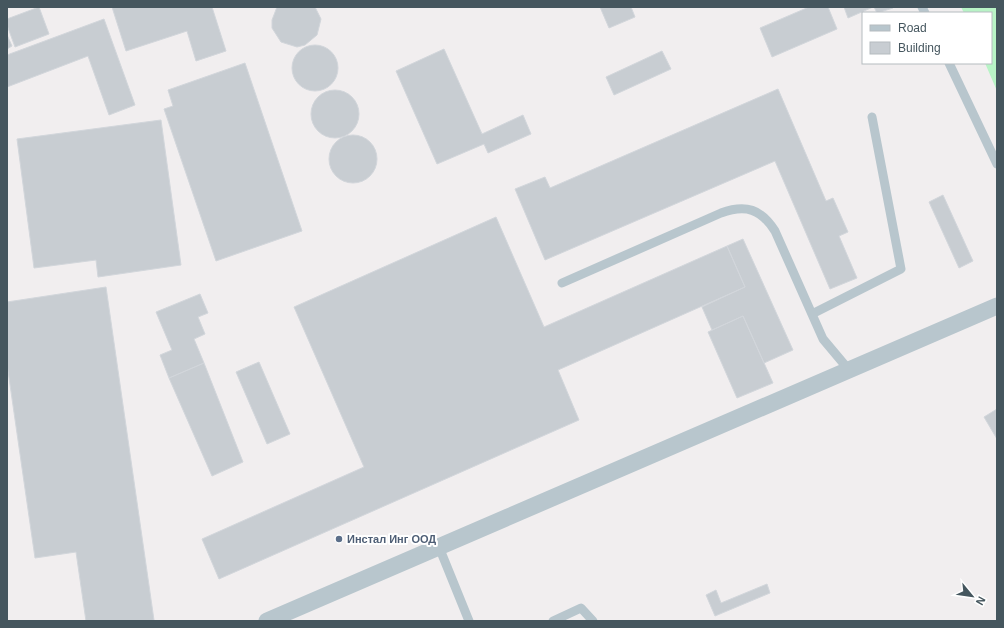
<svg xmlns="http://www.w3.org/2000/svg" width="1004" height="628" font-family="Arial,sans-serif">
	<rect width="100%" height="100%" fill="#f1eeef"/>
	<path fill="#b8f3c6" d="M961,7H997V91L985,63H991V13H964Z"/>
	<path fill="#c8cdd2" stroke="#d2d6db" d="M39,7L49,34L15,47L7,25V19Z
		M112,7H212L226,51L196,61L187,31L126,51Z
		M277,7H315L321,19L317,35L305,45L297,47L281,42L272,28V20Z
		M600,7H631L635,17L609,28Z
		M809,7H828L837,29L772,57L760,28Z
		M844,7H873L848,18Z
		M874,7H893V8L877,13Z
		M104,19L135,105L109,115L88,56L7,87V55Z
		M7,35L12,46L7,49Z
		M292 68a23 23 0 1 1 46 0a23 23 0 1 1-46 0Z
		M444,49L482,134L523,115L531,134L488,153L484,144L437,164L396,71Z
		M662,51L671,69L614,95L606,77Z
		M245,63L302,231L216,261L164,109L173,106L168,90Z
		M778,89L826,201L833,198L848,232L839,236L857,278L830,289L775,161L545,260L515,189L545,177L550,188Z
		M311 114a24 24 0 1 1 48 0a24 24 0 1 1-48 0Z
		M161,120L181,265L98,277L96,260L34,268L17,139Z
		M329 159a24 24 0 1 1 48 0a24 24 0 1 1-48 0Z
		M943,195L973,261L959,268L929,202Z
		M496,217L544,327L727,246L745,287L558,370L579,420L219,579L202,539L364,467L294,307Z
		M743,239L793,350L764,363L743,316L712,330L702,307L745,287L727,246Z
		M106,287L154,620L148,621H86L76,552L35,558L7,364V302Z
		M200,294L208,313L198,317L205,334L194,339L204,363L169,378L160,355L172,350L156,312Z
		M743,316L773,383L737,398L708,332Z
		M259,362L290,434L267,444L236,372Z
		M204,363L243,462L212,476L169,378Z
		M997,409V439L984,417Z
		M767,584L770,593L715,616L706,595L716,590L721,603Z"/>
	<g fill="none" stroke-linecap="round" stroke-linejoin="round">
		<path stroke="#b8c6cd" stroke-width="9" d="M922,7L925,13
			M949,63L997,164
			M562,283L721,213C746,204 761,209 775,231L823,339L849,370
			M812,314L901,269L872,117
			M439,547L469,621
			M553,621L581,608L593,621"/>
		<path stroke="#b8c6cd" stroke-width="17" d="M267,621L997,306"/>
	</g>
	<circle fill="#5c6f8a" stroke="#fff" stroke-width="1.5" cx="339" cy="539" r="4"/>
	<g text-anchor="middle" stroke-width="4" stroke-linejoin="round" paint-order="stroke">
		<g font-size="11" font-weight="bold" fill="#4e5e75" stroke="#fff" text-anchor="start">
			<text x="347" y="543">Инстал Инг ООД</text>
		</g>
	</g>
	<rect width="1004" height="628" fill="none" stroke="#45565e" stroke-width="16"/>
	<rect x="862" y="12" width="130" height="52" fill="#ffffff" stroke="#b5bbbf"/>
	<rect x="870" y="25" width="20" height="6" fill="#b8c6cd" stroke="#b5bbbf"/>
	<text x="898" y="32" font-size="12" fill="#45565e">Road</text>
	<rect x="870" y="42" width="20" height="12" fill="#c8cdd2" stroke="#b5bbbf"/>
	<text x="898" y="52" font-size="12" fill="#45565e">Building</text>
	<g transform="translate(972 596) rotate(119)" stroke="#ffffff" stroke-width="3" paint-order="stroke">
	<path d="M0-3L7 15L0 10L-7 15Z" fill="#45565e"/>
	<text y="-6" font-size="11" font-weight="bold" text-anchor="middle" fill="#45565e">N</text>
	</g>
</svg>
